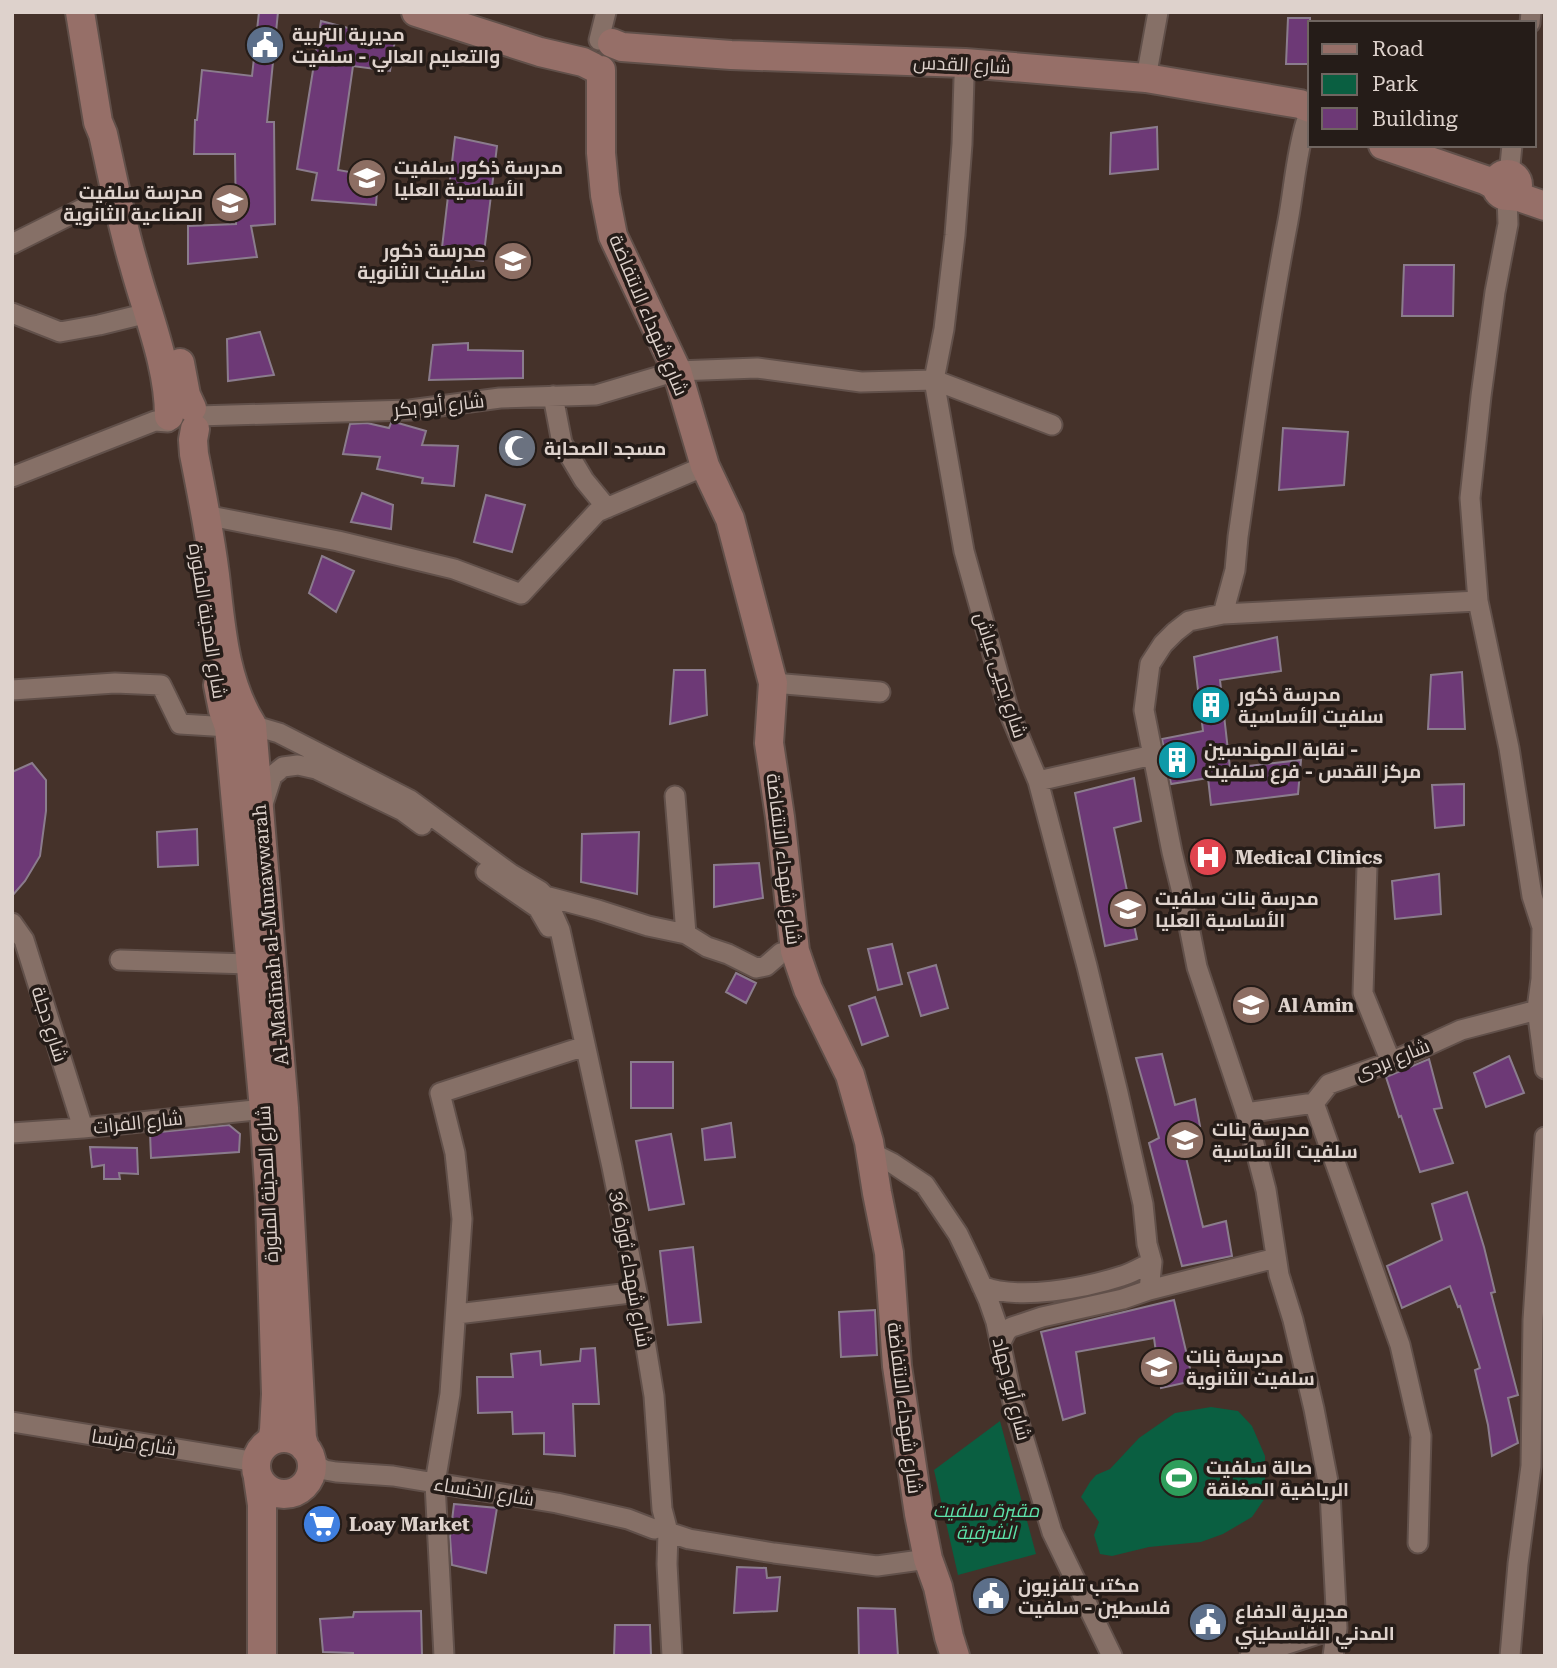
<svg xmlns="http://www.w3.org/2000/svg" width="1557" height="1668" font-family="'Roboto Serif',Cairo,serif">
	<rect width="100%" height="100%" fill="#45322a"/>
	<path fill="#0a5f41" d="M1211,1407L1238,1411L1252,1426L1265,1456V1498L1252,1517L1223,1534L1201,1542L1149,1547L1112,1556L1100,1554L1094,1535L1099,1522L1081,1497L1090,1482L1096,1475L1110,1469L1139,1438L1175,1413Z
		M1000,1421L1036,1554L958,1575L934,1470Z"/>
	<path fill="#6d3976" stroke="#8b7c8d" stroke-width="2" d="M259,12H278L267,122H274L275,224L251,226L257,257L188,264V226L236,224L235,154H194L195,120H197L202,70L252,76Z
		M1288,18H1310V64H1286Z
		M321,21L395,40L390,71L353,66L338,170L378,177L376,205L312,200L317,173L297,169Z
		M1157,127L1158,169L1110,174L1111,133Z
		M455,137L497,146L483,261L441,256Z
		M1404,265H1454L1453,316H1402Z
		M260,332L274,375L228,381L227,339Z
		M468,343V350L523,351V378L429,380L433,345Z
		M367,423L389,428L391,423H398L426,431L422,445L458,446L454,486L422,483L423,478L377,469L380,457L343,454L350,424Z
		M1283,428L1348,432L1344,485L1279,490Z
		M362,493L393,505L391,529L351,522Z
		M486,495L525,505L512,552L474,542Z
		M322,556L354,571L336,612L309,593Z
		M1277,637L1281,671L1220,680L1230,768L1301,760L1298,794L1211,805L1208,778L1171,784L1162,739L1203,731L1194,657Z
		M674,670H705L707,715L670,724Z
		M1462,672L1465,729H1428L1431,675Z
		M32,763L46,780V811L40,856L25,881L12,896V772Z
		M1134,778L1141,821L1114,828L1137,939L1105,946L1075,793Z
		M1464,784V825L1435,828L1432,785Z
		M197,829L198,865L158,867L157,832Z
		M639,832L637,894L581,882L582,834Z
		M759,863L763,898L714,907V865Z
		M1439,874L1441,914L1395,919L1392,881Z
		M892,944L902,984L878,990L868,949Z
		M936,965L948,1008L921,1016L908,973Z
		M736,973L756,983L746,1003L726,992Z
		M875,997L888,1036L862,1045L849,1006Z
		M1162,1054L1175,1105L1195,1099L1200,1126L1180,1133L1203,1227L1226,1221L1232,1256L1182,1266L1149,1143L1159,1138L1136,1058Z
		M1509,1056L1524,1093L1486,1107L1474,1073Z
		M1429,1059L1442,1108L1434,1109L1453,1163L1420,1172L1401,1116L1399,1117L1386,1077Z
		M631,1062H673V1108H631Z
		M731,1123L735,1157L705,1160L702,1129Z
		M229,1125L240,1134L239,1152L151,1158L150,1133Z
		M671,1134L684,1204L649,1210L636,1141Z
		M90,1147L137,1148L138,1174L119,1173L120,1179H104V1165L92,1167Z
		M1467,1192L1484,1247L1495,1292L1491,1293L1518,1395L1508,1398L1518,1443L1492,1456L1488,1425L1475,1370L1480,1368L1460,1306L1458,1307L1450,1286L1402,1308L1387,1266L1442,1240L1432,1204Z
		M693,1247L701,1322L668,1325L660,1251Z
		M1174,1300L1193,1381L1161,1388L1154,1338L1076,1352L1085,1413L1063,1420L1041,1332Z
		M875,1310L877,1355L841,1357L839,1312Z
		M595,1348L599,1404H573L575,1456L544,1454V1433L513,1434L512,1412L478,1413L477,1377H513L511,1354L540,1351L541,1365L580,1361L581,1349Z
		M454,1504L497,1508L486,1573L452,1565L450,1537Z
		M737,1567L766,1568L767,1578L780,1577L777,1611L734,1613Z
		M858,1608L895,1609L898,1656H859Z
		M421,1611L422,1656H353V1653L323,1652L320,1619L353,1617L354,1612Z
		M615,1625H650L651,1656H614Z"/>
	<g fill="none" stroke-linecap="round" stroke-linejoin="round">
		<g stroke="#61504a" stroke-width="23">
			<path id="minor" d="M1530,23L1531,12
				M599,40L606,12
				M964,78L962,144L955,235L944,329L934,380L964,551L1009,712L1038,781L1087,966L1118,1093L1143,1204L1147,1244L1152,1262L1149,1290
				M1146,78L1158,12
				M1509,175L1512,145
				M1507,197L1508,224L1495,292L1481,396L1470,498L1478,601L1509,748L1532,896L1542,927L1541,979L1537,1009L1545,1069
				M12,244L116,192
				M12,313L60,332L99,325L148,313
				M553,396L562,443L584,480L607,508
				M198,416L410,410L500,398L596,395L677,371L757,368L861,382L934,380L1052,425
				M12,477L155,421L168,422
				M205,515L338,541L454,569L521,594L597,512L705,466
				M1223,614L1235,570L1238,537C1253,432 1268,326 1288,221C1294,189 1296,154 1306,122
				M773,683L880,692
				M12,690L115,683L161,685L180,724L229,727
				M252,725L279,733L410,800L511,874L540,891L545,896L560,930L612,1167L637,1292L654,1396L662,1509L668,1532L667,1564L672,1656
				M1038,781L1153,755
				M675,796L686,934
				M263,804L272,776L283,767L298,765L316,769L403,811L422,825
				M1367,866L1363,993L1391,1062
				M486,872L538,908L549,927
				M545,896L598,910L648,926L686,934L707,947L728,954L756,968L766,966L781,953L795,951
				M12,923L24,940L83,1128
				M120,960L249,964
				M1314,1103L1400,1345L1421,1436L1418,1543
				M1246,1113L1314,1103L1329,1084L1391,1062L1461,1030L1545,1008
				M12,1133L83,1128L264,1109
				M872,1153L892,1163L925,1185L958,1234L970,1259L988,1299L996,1322L1013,1403L1052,1532L1112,1656
				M982,1286C1018,1301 1085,1288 1122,1276C1132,1273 1142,1267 1152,1262
				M457,1314L630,1293
				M1001,1342L1007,1330L1012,1327L1042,1317L1123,1299L1149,1290L1276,1258
				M12,1422L256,1462
				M312,1463L325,1470L336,1472L393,1476L557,1503L628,1519L654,1529
				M668,1532L689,1539L774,1553L877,1566L928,1559
				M444,1656L435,1483L450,1394L462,1219L455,1153L440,1093L579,1048
				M1250,1656L1337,1628
				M1333,1656L1337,1628L1330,1492L1314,1409L1293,1320L1279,1275L1266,1190L1246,1113L1197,967L1184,901L1172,852L1144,710L1150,664L1163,644L1175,632L1189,621L1223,614L1478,601
				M1510,1656L1518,1564L1531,1466L1533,1320L1545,1137"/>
		</g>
		<g stroke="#61504a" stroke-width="32">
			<path id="secondary" d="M80,12L98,122L103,134C113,178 121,222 134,265C147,314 169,365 169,416
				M416,12L540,52L583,62L593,67
				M612,43L622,47L731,55L965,63L1146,78L1300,104L1310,108
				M601,70V153L605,195L613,236L677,371L705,466L730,519L773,683L769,743L780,817L795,951L808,989L850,1075L869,1142L877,1193L889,1253L897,1366L919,1514L928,1559L938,1587L949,1637L955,1656
				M1383,145L1485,180L1496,186
				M1496 185a11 11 0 1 1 22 0a11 11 0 1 1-22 0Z
				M1511,196L1519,197L1545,206
				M180,363L186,395L192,408
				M195,429L193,440L194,454C202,494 210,535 215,575C221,627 224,680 252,725L284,1108L302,1438L305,1448
				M218,685L223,710L229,727L264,1109L270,1199L276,1394L274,1430L272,1440
				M256 1466a28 28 0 1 1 56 0a28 28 0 1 1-56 0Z
				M258,1478L262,1505V1656"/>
		</g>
		<use href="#minor" stroke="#867067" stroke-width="19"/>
		<use href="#secondary" stroke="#966f68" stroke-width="28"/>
	</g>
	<defs>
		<g id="civic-disc" transform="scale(2.0125)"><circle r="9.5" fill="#5c6f8a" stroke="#251c18"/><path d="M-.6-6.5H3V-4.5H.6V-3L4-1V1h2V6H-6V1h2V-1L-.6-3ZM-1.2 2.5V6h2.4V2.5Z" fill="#fff"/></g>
		<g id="school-disc" transform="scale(2.0125)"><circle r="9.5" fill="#8d6e63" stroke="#251c18"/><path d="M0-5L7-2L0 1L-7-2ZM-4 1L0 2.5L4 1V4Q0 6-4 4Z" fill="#fff"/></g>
		<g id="mosque-disc" transform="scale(2.0125)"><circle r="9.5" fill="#6b7280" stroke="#251c18"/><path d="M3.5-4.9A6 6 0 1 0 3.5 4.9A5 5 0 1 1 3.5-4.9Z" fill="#fff"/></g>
		<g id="building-disc" transform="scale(2.0125)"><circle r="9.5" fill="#0f9aa8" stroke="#251c18"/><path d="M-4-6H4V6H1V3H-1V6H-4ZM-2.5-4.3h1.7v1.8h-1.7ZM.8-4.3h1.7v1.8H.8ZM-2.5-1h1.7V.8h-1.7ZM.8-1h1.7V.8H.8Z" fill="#fff"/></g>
		<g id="hospital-disc" transform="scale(2.0125)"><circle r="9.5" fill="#e0444e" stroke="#251c18"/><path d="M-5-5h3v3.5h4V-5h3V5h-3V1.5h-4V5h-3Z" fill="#fff"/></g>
		<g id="stadium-disc" transform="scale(2.0125)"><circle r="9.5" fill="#2e9e5b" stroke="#251c18"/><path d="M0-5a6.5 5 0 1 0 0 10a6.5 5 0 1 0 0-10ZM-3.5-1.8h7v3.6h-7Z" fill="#fff"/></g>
		<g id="supermarket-disc" transform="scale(2.0125)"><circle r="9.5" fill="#3f7fe0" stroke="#251c18"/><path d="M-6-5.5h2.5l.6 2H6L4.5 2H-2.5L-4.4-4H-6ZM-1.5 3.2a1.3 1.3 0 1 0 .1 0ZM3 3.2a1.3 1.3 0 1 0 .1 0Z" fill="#fff"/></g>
	</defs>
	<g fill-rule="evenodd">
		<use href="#civic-disc" x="265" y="45"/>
		<use href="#school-disc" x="367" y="178"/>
		<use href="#school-disc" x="230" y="203"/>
		<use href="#school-disc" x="513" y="261"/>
		<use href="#mosque-disc" x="517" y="448"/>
		<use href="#building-disc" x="1211" y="705"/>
		<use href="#building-disc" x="1177" y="760"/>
		<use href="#hospital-disc" x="1208" y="857"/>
		<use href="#school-disc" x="1128" y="909"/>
		<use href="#school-disc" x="1251" y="1005"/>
		<use href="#school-disc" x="1185" y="1140"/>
		<use href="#school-disc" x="1159" y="1367"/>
		<use href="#stadium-disc" x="1179" y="1478"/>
		<use href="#supermarket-disc" x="322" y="1524"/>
		<use href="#civic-disc" x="991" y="1596"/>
		<use href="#civic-disc" x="1208" y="1622"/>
	</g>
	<g text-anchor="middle" stroke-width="7" stroke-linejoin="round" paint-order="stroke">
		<g font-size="19" font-weight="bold" fill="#ded2cc" stroke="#251c18" text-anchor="start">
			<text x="292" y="41">مديرية التربية<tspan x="292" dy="22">والتعليم العالي - سلفيت</tspan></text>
			<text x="394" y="174">مدرسة ذكور سلفيت<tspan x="394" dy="22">الأساسية العليا</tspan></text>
			<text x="203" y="199" text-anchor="end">مدرسة سلفيت<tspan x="203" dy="22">الصناعية الثانوية</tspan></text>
			<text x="486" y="257" text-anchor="end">مدرسة ذكور<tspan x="486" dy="22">سلفيت الثانوية</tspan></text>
			<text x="544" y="455">مسجد الصحابة</text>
			<text x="1238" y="701">مدرسة ذكور<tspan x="1238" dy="22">سلفيت الأساسية</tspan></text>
			<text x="1204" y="756">نقابة المهندسين -<tspan x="1204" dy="22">مركز القدس - فرع سلفيت</tspan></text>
			<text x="1235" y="864">Medical Clinics</text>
			<text x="1155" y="905">مدرسة بنات سلفيت<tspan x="1155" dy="22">الأساسية العليا</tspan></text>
			<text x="1278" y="1012">Al Amin</text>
			<text x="1212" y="1136">مدرسة بنات<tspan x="1212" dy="22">سلفيت الأساسية</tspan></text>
			<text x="1186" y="1363">مدرسة بنات<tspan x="1186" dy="22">سلفيت الثانوية</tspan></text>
			<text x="1206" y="1474">صالة سلفيت<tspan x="1206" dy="22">الرياضية المغلقة</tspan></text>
			<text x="349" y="1531">Loay Market</text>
			<text x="1018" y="1592">مكتب تلفزيون<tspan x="1018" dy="22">فلسطين - سلفيت</tspan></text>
			<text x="1235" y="1618">مديرية الدفاع<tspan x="1235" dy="22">المدني الفلسطيني</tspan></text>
		</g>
		<g font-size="19" fill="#ded2cc" stroke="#251c18">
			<text transform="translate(962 64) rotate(3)" y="7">شارع القدس</text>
			<text transform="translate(649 315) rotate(67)" y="7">شارع شهداء الانتفاضة</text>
			<text transform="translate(439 405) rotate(-6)" y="7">شارع أبو بكر</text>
			<text transform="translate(208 621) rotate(81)" y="7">شارع المدينة المنورة</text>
			<text transform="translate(1001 675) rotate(72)" y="7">شارع يحيى عياش</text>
			<text transform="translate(784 859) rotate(83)" y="7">شارع شهداء الانتفاضة</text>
			<text transform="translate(270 935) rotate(-95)" y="7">Al-Madīnah al-Munawwarah</text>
			<text transform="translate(50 1024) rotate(72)" y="7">شارع دجلة</text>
			<text transform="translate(1392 1059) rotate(-22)" y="7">شارع بردى</text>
			<text transform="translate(138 1122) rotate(-6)" y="7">شارع الفرات</text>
			<text transform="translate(267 1184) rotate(-93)" y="7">شارع المدينة المنورة</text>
			<text transform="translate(631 1269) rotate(80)" y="7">شارع شهداء ثورة 36</text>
			<text transform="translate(1012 1389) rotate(76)" y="7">شارع أبو جهاد</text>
			<text transform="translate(905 1408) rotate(83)" y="7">شارع شهداء الانتفاضة</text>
			<text transform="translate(134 1442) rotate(9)" y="7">شارع فرنسا</text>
			<text transform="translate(484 1491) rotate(9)" y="7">شارع الخنساء</text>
		</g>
		<g font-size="19" font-style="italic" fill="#5de3aa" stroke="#251c18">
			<text x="986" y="1517">مقبرة سلفيت<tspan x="986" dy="22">الشرقية</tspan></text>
		</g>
	</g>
	<rect width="1557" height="1668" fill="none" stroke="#ded2cc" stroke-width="28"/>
	<rect x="1308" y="21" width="228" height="126" fill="#251c18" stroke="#6f6560" stroke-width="2"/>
	<rect x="1322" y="44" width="35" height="10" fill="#966f68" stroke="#6f6560" stroke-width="2"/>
	<text x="1372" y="56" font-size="21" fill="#ded2cc">Road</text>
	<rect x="1322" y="74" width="35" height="21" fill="#0a5f41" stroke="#6f6560" stroke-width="2"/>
	<text x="1372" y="91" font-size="21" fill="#ded2cc">Park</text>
	<rect x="1322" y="108" width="35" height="21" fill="#6d3976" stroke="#6f6560" stroke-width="2"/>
	<text x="1372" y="126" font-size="21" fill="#ded2cc">Building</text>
</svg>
